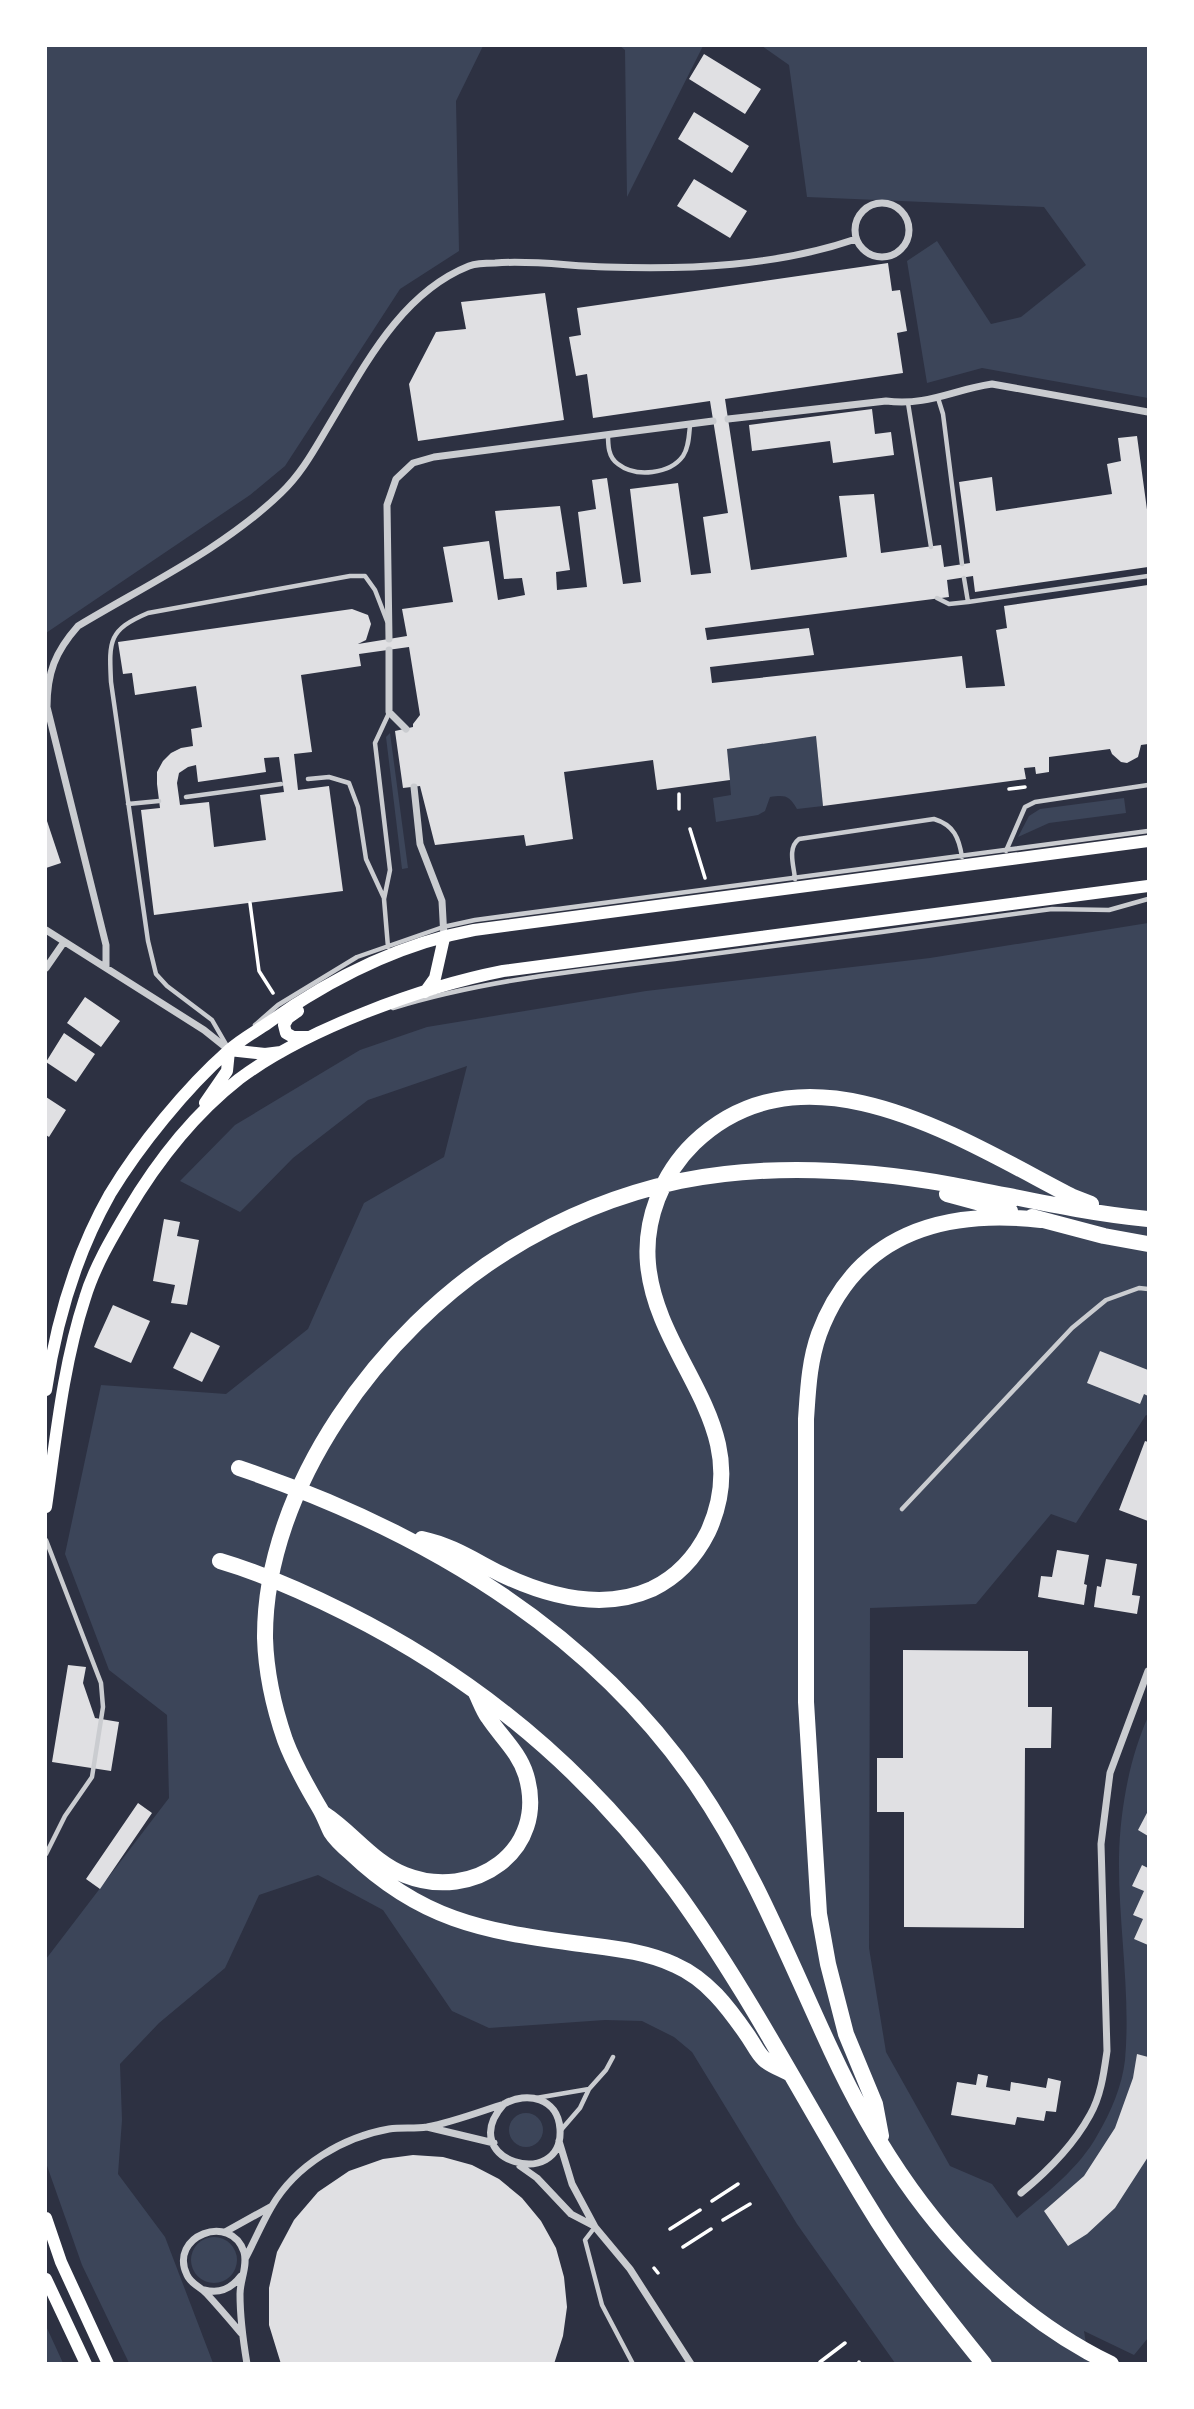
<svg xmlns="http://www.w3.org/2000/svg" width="1194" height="2409" font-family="'Source Sans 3',sans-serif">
	<rect width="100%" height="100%" fill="#2d3142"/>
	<path fill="#3c4559" d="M46,46H483L456,101L459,251L400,289L285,466L250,495L46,633Z
		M620,46H703L627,197L625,50Z
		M762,46H1148V398L982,368L927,383L907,261L937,241L991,324L1021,317L1086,265L1044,207L807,197L789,65Z
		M390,733L408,868L402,869L386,737Z
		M816,736L823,806L797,809C789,795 785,795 770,797L765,811L758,815L716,822L713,798L731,795L727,749Z
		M1124,798L1126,813L1049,823L1018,837L1029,816L1040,809Z
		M1148,923V1416L1146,1415L1076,1523L1051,1514L976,1604L870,1608L869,1948L886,2052L950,2166L992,2184L1017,2218C1046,2193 1079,2169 1098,2134C1111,2112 1122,2086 1125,2060C1131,1992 1118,1924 1119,1857C1120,1811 1129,1759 1148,1717V2338L1134,2355L1084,2331L1089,2363H895L797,2224L692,2052L674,2037L642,2021L605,2020L489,2028L452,2011L383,1910L318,1875L259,1895L225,1968L159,2023L120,2064L122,2120L118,2174L165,2237L213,2363H129L82,2265L46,2163V1959L169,1798L167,1715L109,1670L65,1554L101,1385L226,1394L308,1329L364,1203L444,1157L467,1066L368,1100L293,1158L240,1212L180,1181L235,1125L360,1050L427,1027L646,991L930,958Z
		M509 2130a17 17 0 1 1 34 0a17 17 0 1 1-34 0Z
		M191 2260a23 23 0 1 1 46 0a23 23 0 1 1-46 0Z
		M46,2326L63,2363H46Z"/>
	<path fill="#e0e0e3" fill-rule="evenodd" d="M704,54L761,89L745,114L689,79Z
		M694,112L749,146L732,173L678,139Z
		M694,179L747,211L730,238L677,206Z
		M888,263L892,291L900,290L907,331L897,333L903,373L725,399L751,570L847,557L839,496L874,494L881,553L941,545L944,567L970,563L959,482L992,477L996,511L1112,494L1107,464L1121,461L1118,438L1137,436L1148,517V567L975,592L973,576L947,580L949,597L705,628L707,640L809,628L814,655L710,667L712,683L962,656L966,688L1005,686L996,630L1007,628L1004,606L1148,585V744L1141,745L1138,757L1127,763L1121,762L1112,754L1110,749L1049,757V772L1036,774L1035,767L1024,768L1026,779L823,806L816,736L727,749L730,780L657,790L653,760L564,772L573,839L526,846L524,835L435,845L420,786L403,788L395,731L413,727V724L420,715L409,647L359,654L361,666L301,675L312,752L294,754L298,790L329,786L343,891L154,915L141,810L160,808L157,784V772L163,761L171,753L181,748L193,746L191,729L202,727L196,686L135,695L132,673L123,674L118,642L352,609L368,615L371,624L366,640L358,644L407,636L402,609L453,602L443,547L489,541L498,600L525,595L522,578L504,579L495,511L560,506L570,570L556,572L557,590L587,587L578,512L596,509L592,480L607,478L623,584L641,582L630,489L678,483L691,575L711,573L703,517L728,513L710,401L593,418L587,374L576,376L569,337L581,335L577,308ZM279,757L284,792L260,795L266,840L214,847L209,802L180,805L177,783L179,773L188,767L196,765L198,782L266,772L264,758Z
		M545,293L564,420L418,441L409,384L436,332L466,329L461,302Z
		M872,409L875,434L891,432L894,455L833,463L830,441L752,451L749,425Z
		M46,818L61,863L46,868Z
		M85,997L120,1021L101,1047L67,1023Z
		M64,1033L95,1054L76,1082L46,1062Z
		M46,1097L66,1110L49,1137L46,1135Z
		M164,1219L180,1222L177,1236L199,1240L187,1305L171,1303L175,1285L153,1281Z
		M113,1305L150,1321L131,1363L94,1347Z
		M191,1332L220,1346L202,1382L173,1368Z
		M1100,1351L1148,1370V1396L1144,1394L1140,1404L1087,1383Z
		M1145,1441L1148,1442V1521L1119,1510Z
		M1057,1550L1089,1555L1084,1584L1087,1585L1084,1605L1038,1597L1041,1576L1052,1577Z
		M1106,1559L1137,1564L1132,1595L1140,1596L1137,1614L1094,1607L1097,1586L1101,1587Z
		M903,1650L1028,1651V1707H1052L1051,1748H1025L1024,1928L904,1927V1812H877V1758H903Z
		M68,1665L86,1667L83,1683L95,1718L119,1722L111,1771L52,1762Z
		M138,1803L152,1813L100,1889L86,1879Z
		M1148,1811V1836L1138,1830Z
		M1142,1865L1148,1868V1945L1134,1939L1143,1919L1133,1915L1144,1891L1132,1886Z
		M1137,2054L1148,2057V2157L1115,2208L1087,2234L1068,2246L1044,2211L1084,2176L1115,2128L1133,2078Z
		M978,2074L988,2076L986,2087L1010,2091L1011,2082L1046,2088L1048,2078L1061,2081L1056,2112L1046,2111L1044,2121L1017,2117L1015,2125L951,2115L957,2082L976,2085Z
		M413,2155L443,2157L472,2165L499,2179L522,2198L541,2221L556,2248L564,2277L567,2307L563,2336L554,2364H281L269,2325V2288L277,2252L294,2220L318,2192L349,2171L383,2159Z"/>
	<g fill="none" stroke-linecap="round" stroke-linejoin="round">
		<path stroke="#fff" stroke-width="3.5" d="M1009,789L1025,787
			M679,794V809
			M690,829L705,878
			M250,903L259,971L273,993
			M712,2201L738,2184
			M723,2220L750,2204
			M670,2229L700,2210
			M683,2247L711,2229
			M654,2268L658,2273
			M820,2362L845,2343
			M858,2364L859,2362"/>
		<path stroke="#caccd0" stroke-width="4.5" d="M938,398L943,414L962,564
			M908,403L931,547
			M608,434C608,445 608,457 618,464C636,478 670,474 683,456C689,447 689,435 690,425
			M964,578L968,602
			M937,598L949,604L968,602L1148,576
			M308,779L329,777L349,783L358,807L366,859L384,898
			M186,797L281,784
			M128,804L159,801
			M1006,851L1025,807L1035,802L1148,785
			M795,879C794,866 787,848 799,839L934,819C954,825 959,838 962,857
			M388,947L384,899L390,870L375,743L389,713
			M393,1008C487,979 585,970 682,958C805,942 929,926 1052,909L1109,910L1148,899
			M255,1025L278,1005L357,957L443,927L475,920L1148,831
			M227,1046L212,1020L167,986L156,974L148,941L111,682C109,641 108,630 148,613L350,576H365L375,590L387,621
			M902,1509L1072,1328L1106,1300L1139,1288L1148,1289
			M46,1540L101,1683L103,1707L92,1777L65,1816L46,1854
			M589,2089L606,2070L613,2057
			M536,2098L589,2089L580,2108L561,2130
			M595,2227L585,2240L602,2305L633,2364"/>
		<path stroke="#caccd0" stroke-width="7" d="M855 230a27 27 0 1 1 54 0a27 27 0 1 1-54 0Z
			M728,419L886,401C929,406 951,390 992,384L1148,412
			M389,639L387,505L396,479L413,463L434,457L713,421
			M389,650V712L406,729
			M414,787L420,844L442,901L444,938
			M46,930L204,1030L229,1050
			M106,967V945L47,707C47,673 55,652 78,626C146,585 223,549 281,493C302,473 314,450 329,425C365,365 401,293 469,266C477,263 487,263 495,263C532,260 569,266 606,267C689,270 777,266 856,239
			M46,968L64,942
			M427,2127L494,2143
			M559,2141L572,2184L595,2227L630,2269L691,2364
			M520,2166L537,2178L571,2214L594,2226
			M1021,2193C1048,2171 1073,2146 1090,2115C1101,2096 1104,2072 1107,2051L1101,1844L1110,1773L1148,1671
			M225,2232L272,2206
			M245,2259C254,2242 262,2223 272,2206C296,2165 343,2137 389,2129C402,2127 414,2129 427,2127C453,2122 479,2112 504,2104C527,2091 558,2098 560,2129C564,2192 453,2161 504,2104
			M204,2290C220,2294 231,2289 241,2276
			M241,2333C230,2320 218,2306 206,2293C199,2286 191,2284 187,2275C168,2236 231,2212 244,2252C248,2266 240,2280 240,2294C240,2318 243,2340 247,2364"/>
		<path stroke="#fff" stroke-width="12" d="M425,992L435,978L444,938
			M298,1011L288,1018L284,1025L286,1033L293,1037H309
			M229,1050L265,1054L281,1052
			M205,1103L227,1071L229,1051
			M46,1390C56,1323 76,1254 110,1194C139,1146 186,1088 228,1051C240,1040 255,1032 268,1023C330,979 398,944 474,930L1148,841
			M46,1507C56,1437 63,1365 85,1298C94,1268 111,1239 127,1212C156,1163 193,1115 239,1079C306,1029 422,987 503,971L1148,886
			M46,2218L61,2262L108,2364
			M46,2279L86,2364"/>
		<path stroke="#fff" stroke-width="16" d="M947,1194L1010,1211
			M1032,1217L1104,1236L1148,1244
			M239,1468C419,1529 586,1625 696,1784C753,1867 789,1960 831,2050C891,2180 980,2300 1111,2364
			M422,1539C451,1545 475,1561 501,1574C547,1596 603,1611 652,1589C677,1577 696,1556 708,1532C757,1426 657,1362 648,1264C644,1220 662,1174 694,1143C806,1036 964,1141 1073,1197L1091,1204
			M220,1561C264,1574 306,1593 346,1613C478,1679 588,1771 675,1890C747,1989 803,2099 866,2202C900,2259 942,2312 984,2364
			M324,1814C353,1833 372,1862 405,1875C473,1902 549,1851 526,1775C519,1752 501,1737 488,1717C483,1710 480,1701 476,1693
			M789,2073C782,2069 770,2065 764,2059C758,2054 753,2043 748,2036C728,2007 707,1979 675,1965C643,1950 608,1948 573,1943C482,1931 420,1919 351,1853C344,1847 336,1840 331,1832C327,1824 324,1815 319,1807C306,1785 294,1764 285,1740C274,1708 266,1672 265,1638C264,1487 382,1329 506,1252C560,1218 619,1194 680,1181C769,1163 864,1169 953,1185C1018,1197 1083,1213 1148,1219
			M881,2136L875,2104L846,2034L828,1964L819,1914L806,1702V1419C808,1391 809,1362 819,1334C856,1234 943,1209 1041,1220"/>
	</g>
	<rect width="1194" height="2409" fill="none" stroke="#ffffff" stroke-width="94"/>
</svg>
